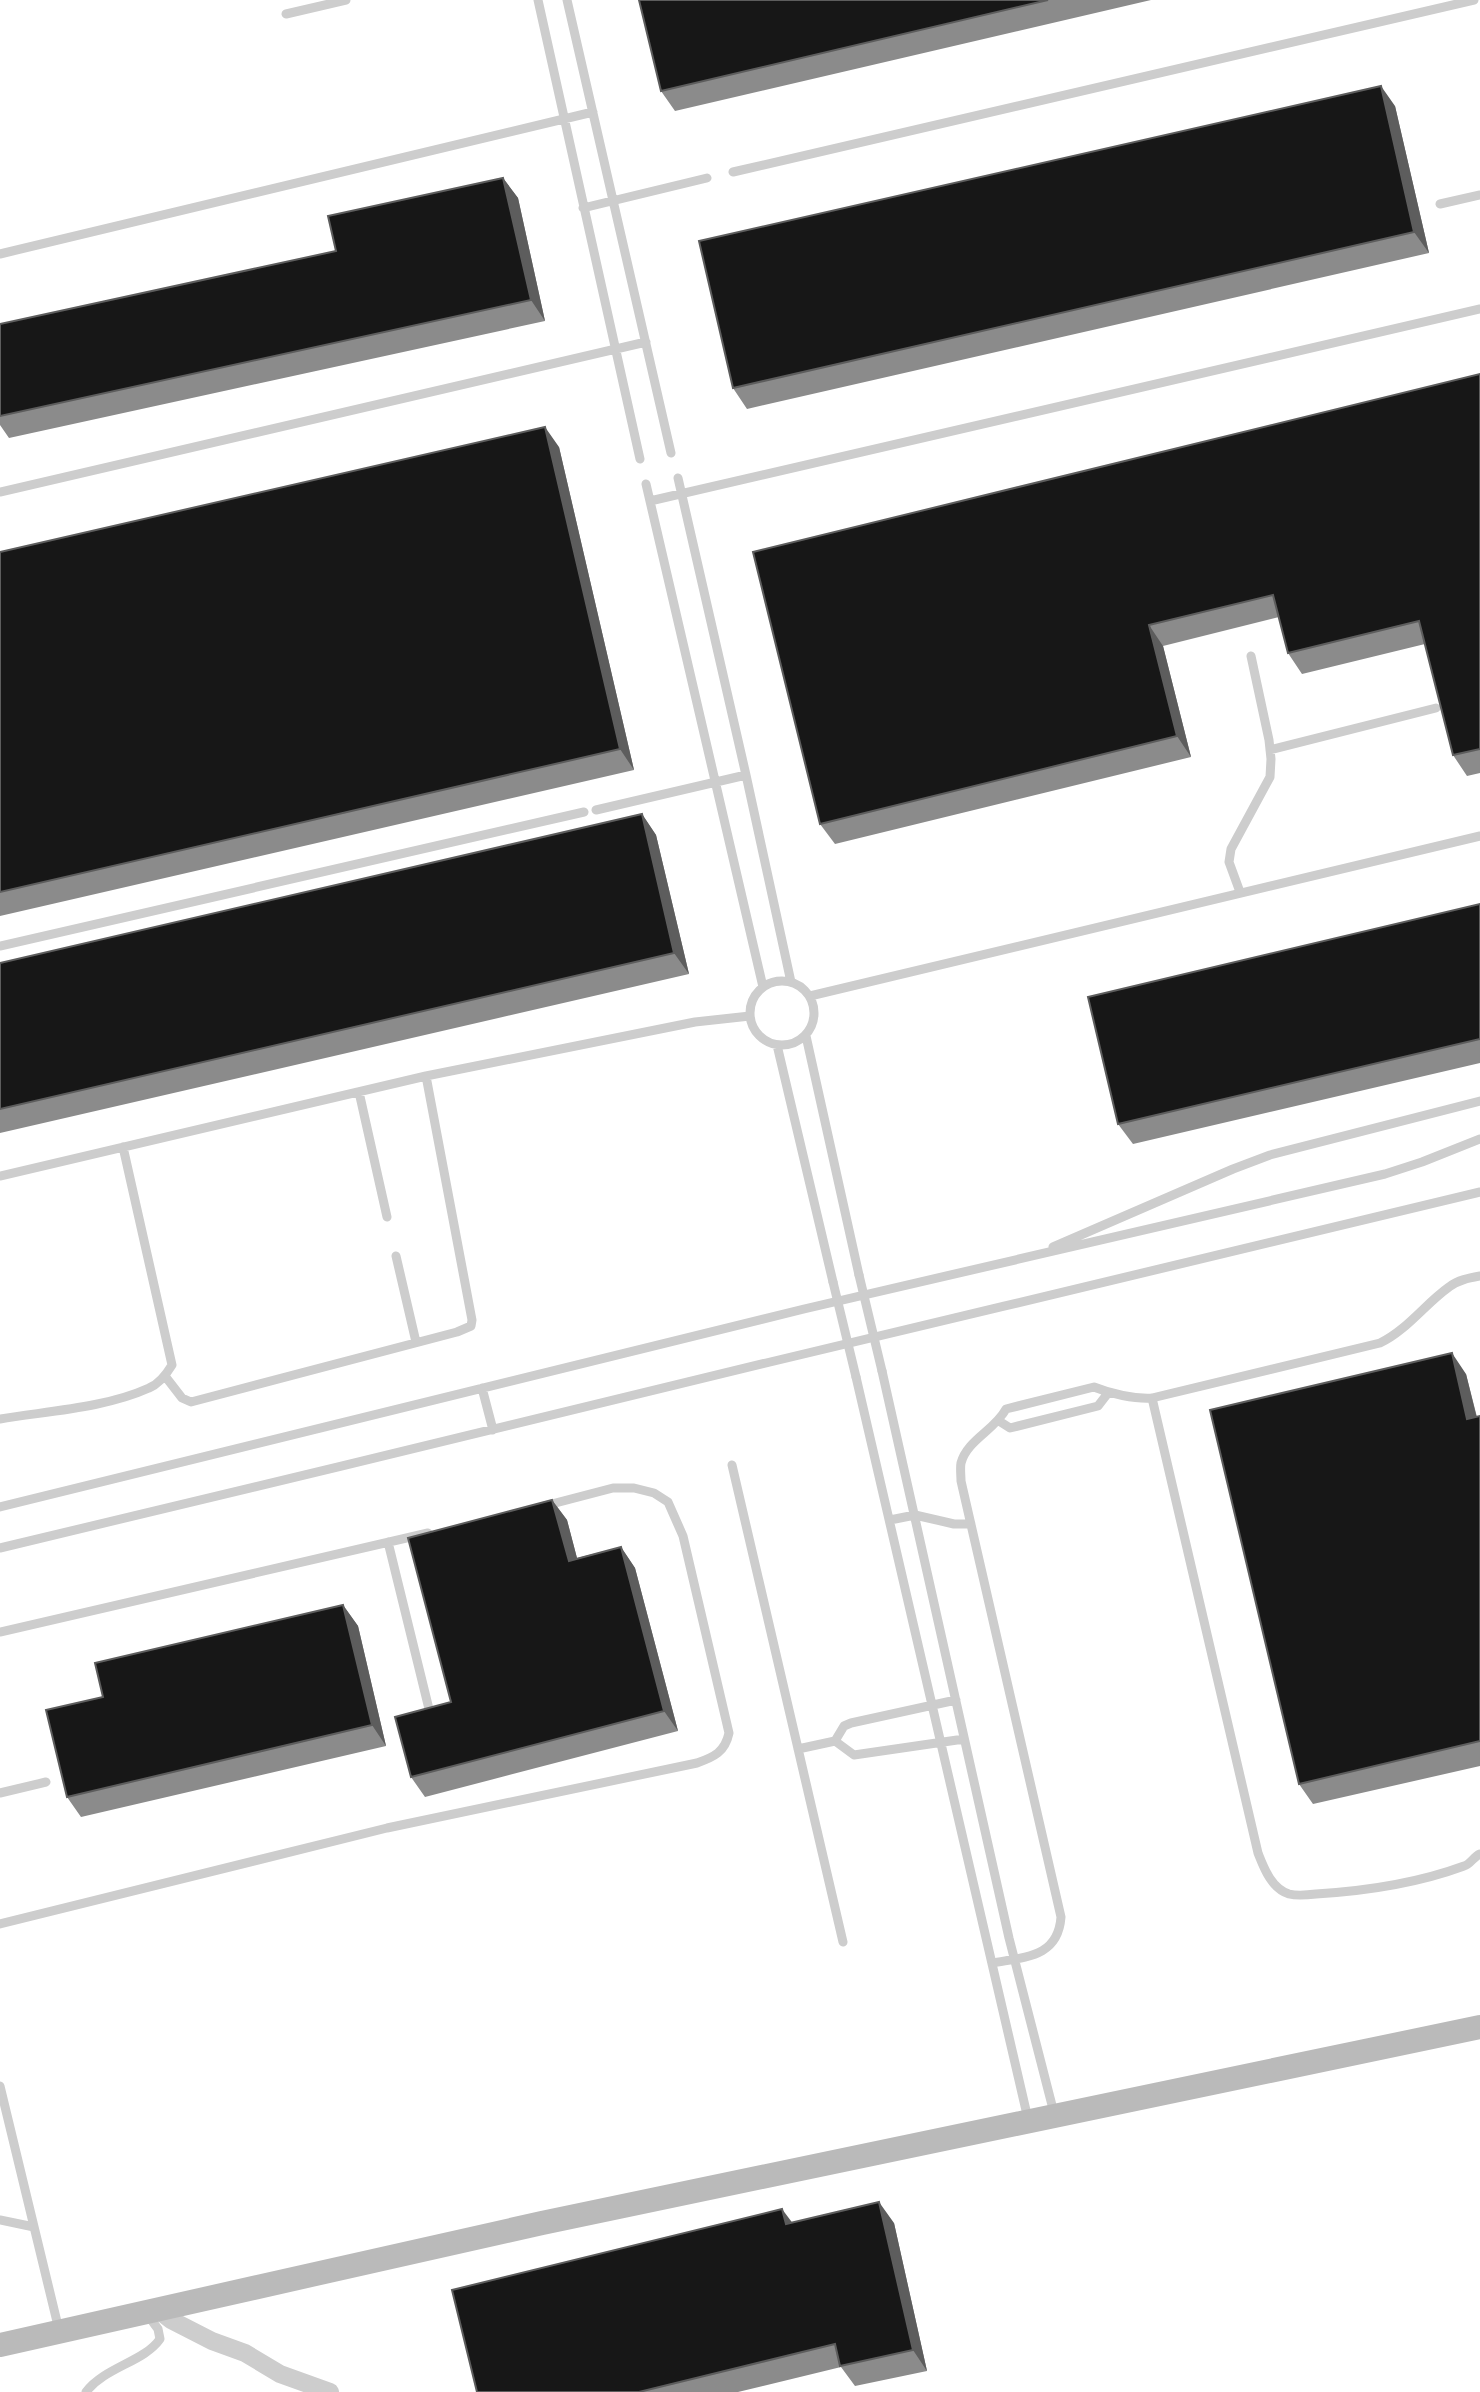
<svg xmlns="http://www.w3.org/2000/svg" width="1480" height="2392" font-family="Karla,sans-serif">
	<rect width="100%" height="100%" fill="#fff"/>
	<g fill="none" stroke-linecap="round" stroke-linejoin="round">
		<path stroke="#cdcdcd" stroke-width="9" d="M538,0L640,459
			M567,0L671,453
			M286,14L346,0
			M733,172L1474,0
			M1440,204L1480,195
			M583,208L707,178
			M0,254L593,112
			M678,478L746,775L791,982
			M646,484L763,987
			M0,492L646,342
			M650,501L1480,309
			M1270,750L1436,708
			M596,810L746,775
			M1240,892L1229,862L1231,849L1270,777L1271,759L1269,740L1251,656
			M0,946L584,812
			M750 1013a32 32 0 1 1 64 0a32 32 0 1 1-64 0Z
			M810,996L1480,836
			M806,1036L859,1275
			M777,1045L833,1282
			M359,1092L387,1217
			M0,1176L426,1076L695,1022L750,1016
			M1053,1247L1233,1169L1270,1155L1480,1101
			M396,1256L416,1342
			M882,1371L1009,1938L1054,2113
			M165,1376L182,1398L191,1402L457,1332L471,1326L472,1320L426,1076
			M856,1377L1028,2119
			M482,1388L493,1430
			M1152,1398L1258,1853C1264,1868 1271,1888 1289,1894C1297,1896 1308,1895 1316,1894C1365,1891 1418,1883 1464,1866C1471,1864 1473,1857 1480,1854
			M0,1419C48,1411 105,1408 149,1388C159,1384 166,1375 172,1365L123,1147
			M999,1421L1010,1428L1098,1406L1108,1393
			M732,1465L843,1942
			M0,1507L804,1309L1385,1174L1422,1162L1480,1139
			M890,1520L915,1515L954,1524H971
			M388,1542L429,1709
			M0,1548C256,1488 510,1424 766,1363C1004,1306 1242,1250 1480,1192
			M0,1632L428,1533
			M835,1741L854,1755L964,1739
			M798,1749L835,1741L844,1726L851,1723L956,1700
			M0,1793L46,1782
			M0,1924L387,1828L697,1763C714,1757 725,1752 729,1733L683,1536L668,1502L654,1493L634,1488H613L544,1506
			M992,1963C1024,1957 1058,1958 1061,1917L961,1481C961,1476 960,1468 961,1463C967,1440 995,1430 1006,1409L1094,1387C1111,1394 1134,1399 1152,1398L1380,1343C1407,1330 1425,1304 1449,1287C1458,1280 1469,1278 1480,1276
			M0,2086L59,2330
			M0,2220L34,2227
			M86,2392C105,2367 144,2362 160,2339L158,2329L147,2314"/>
		<path stroke="#cdcdcd" stroke-width="18" d="M157,2309L171,2320L212,2341L245,2353L280,2374L330,2392"/>
		<path stroke="#bababa" stroke-width="24" d="M0,2345L542,2223L1480,2027"/>
		<path stroke="#cdcdcd" stroke-width="9" d="M859,1275L882,1371
			M833,1282L856,1377"/>
	</g>
	<path fill="#8b8b8b" d="M639,0H1151L675,111L661,91Z
		M1395,106L1429,253L747,409L733,388Z
		M503,178L518,198L545,321L9,438L0,425V324L336,251Z
		M1480,374V773L1467,776L1453,755L1425,644L1302,674L1288,653L1279,617L1163,646L1191,757L835,844L820,824Z
		M559,447L634,770L0,916V552Z
		M642,814L656,835L689,974L0,1133V963Z
		M1480,904V1063L1133,1144L1118,1124Z
		M1466,1374L1477,1417L1480,1416V1766L1313,1804L1299,1784Z
		M552,1500L567,1520L577,1558L621,1547L635,1568L678,1731L425,1797L411,1777L451,1702Z
		M343,1605L358,1626L386,1746L81,1817L67,1797L103,1697Z
		M792,2223H894L927,2371L855,2386L841,2367L738,2392H477Z"/>
	<path fill="#5d5d5d" d="M1381,86L1395,106L1429,253L1414,232Z
		M503,178L518,198L545,321L531,300Z
		M545,427L559,447L634,770L620,749Z
		M1149,625L1163,646L1191,757L1177,736Z
		M642,814L656,835L689,974L674,953Z
		M1452,1353L1466,1374L1480,1431L1467,1419Z
		M552,1500L567,1520L583,1581L569,1561Z
		M621,1547L635,1568L678,1731L664,1711Z
		M343,1605L358,1626L386,1746L372,1725Z
		M879,2202L894,2223L927,2371L913,2350Z
		M782,2209L797,2229L786,2224Z"/>
	<path fill="#171717" stroke="#5d5d5d" stroke-width="2" d="M639,0H1048L661,91Z
		M1381,86L1414,232L733,388L699,241Z
		M503,178L531,300L0,416V324L336,251L328,216Z
		M1480,374V749L1453,755L1419,621L1288,653L1273,595L1149,625L1177,736L820,824L753,552Z
		M545,427L620,749L0,892V552Z
		M642,814L674,953L0,1109V963Z
		M1480,904V1039L1118,1124L1088,997Z
		M1452,1353L1467,1419L1480,1416V1741L1299,1784L1210,1410Z
		M552,1500L569,1561L621,1547L664,1711L411,1777L395,1717L451,1702L408,1538Z
		M343,1605L372,1725L67,1797L46,1710L103,1697L95,1663Z
		M879,2202L913,2350L840,2366L835,2344L639,2392H477L452,2290L782,2209L786,2224Z"/>
</svg>
